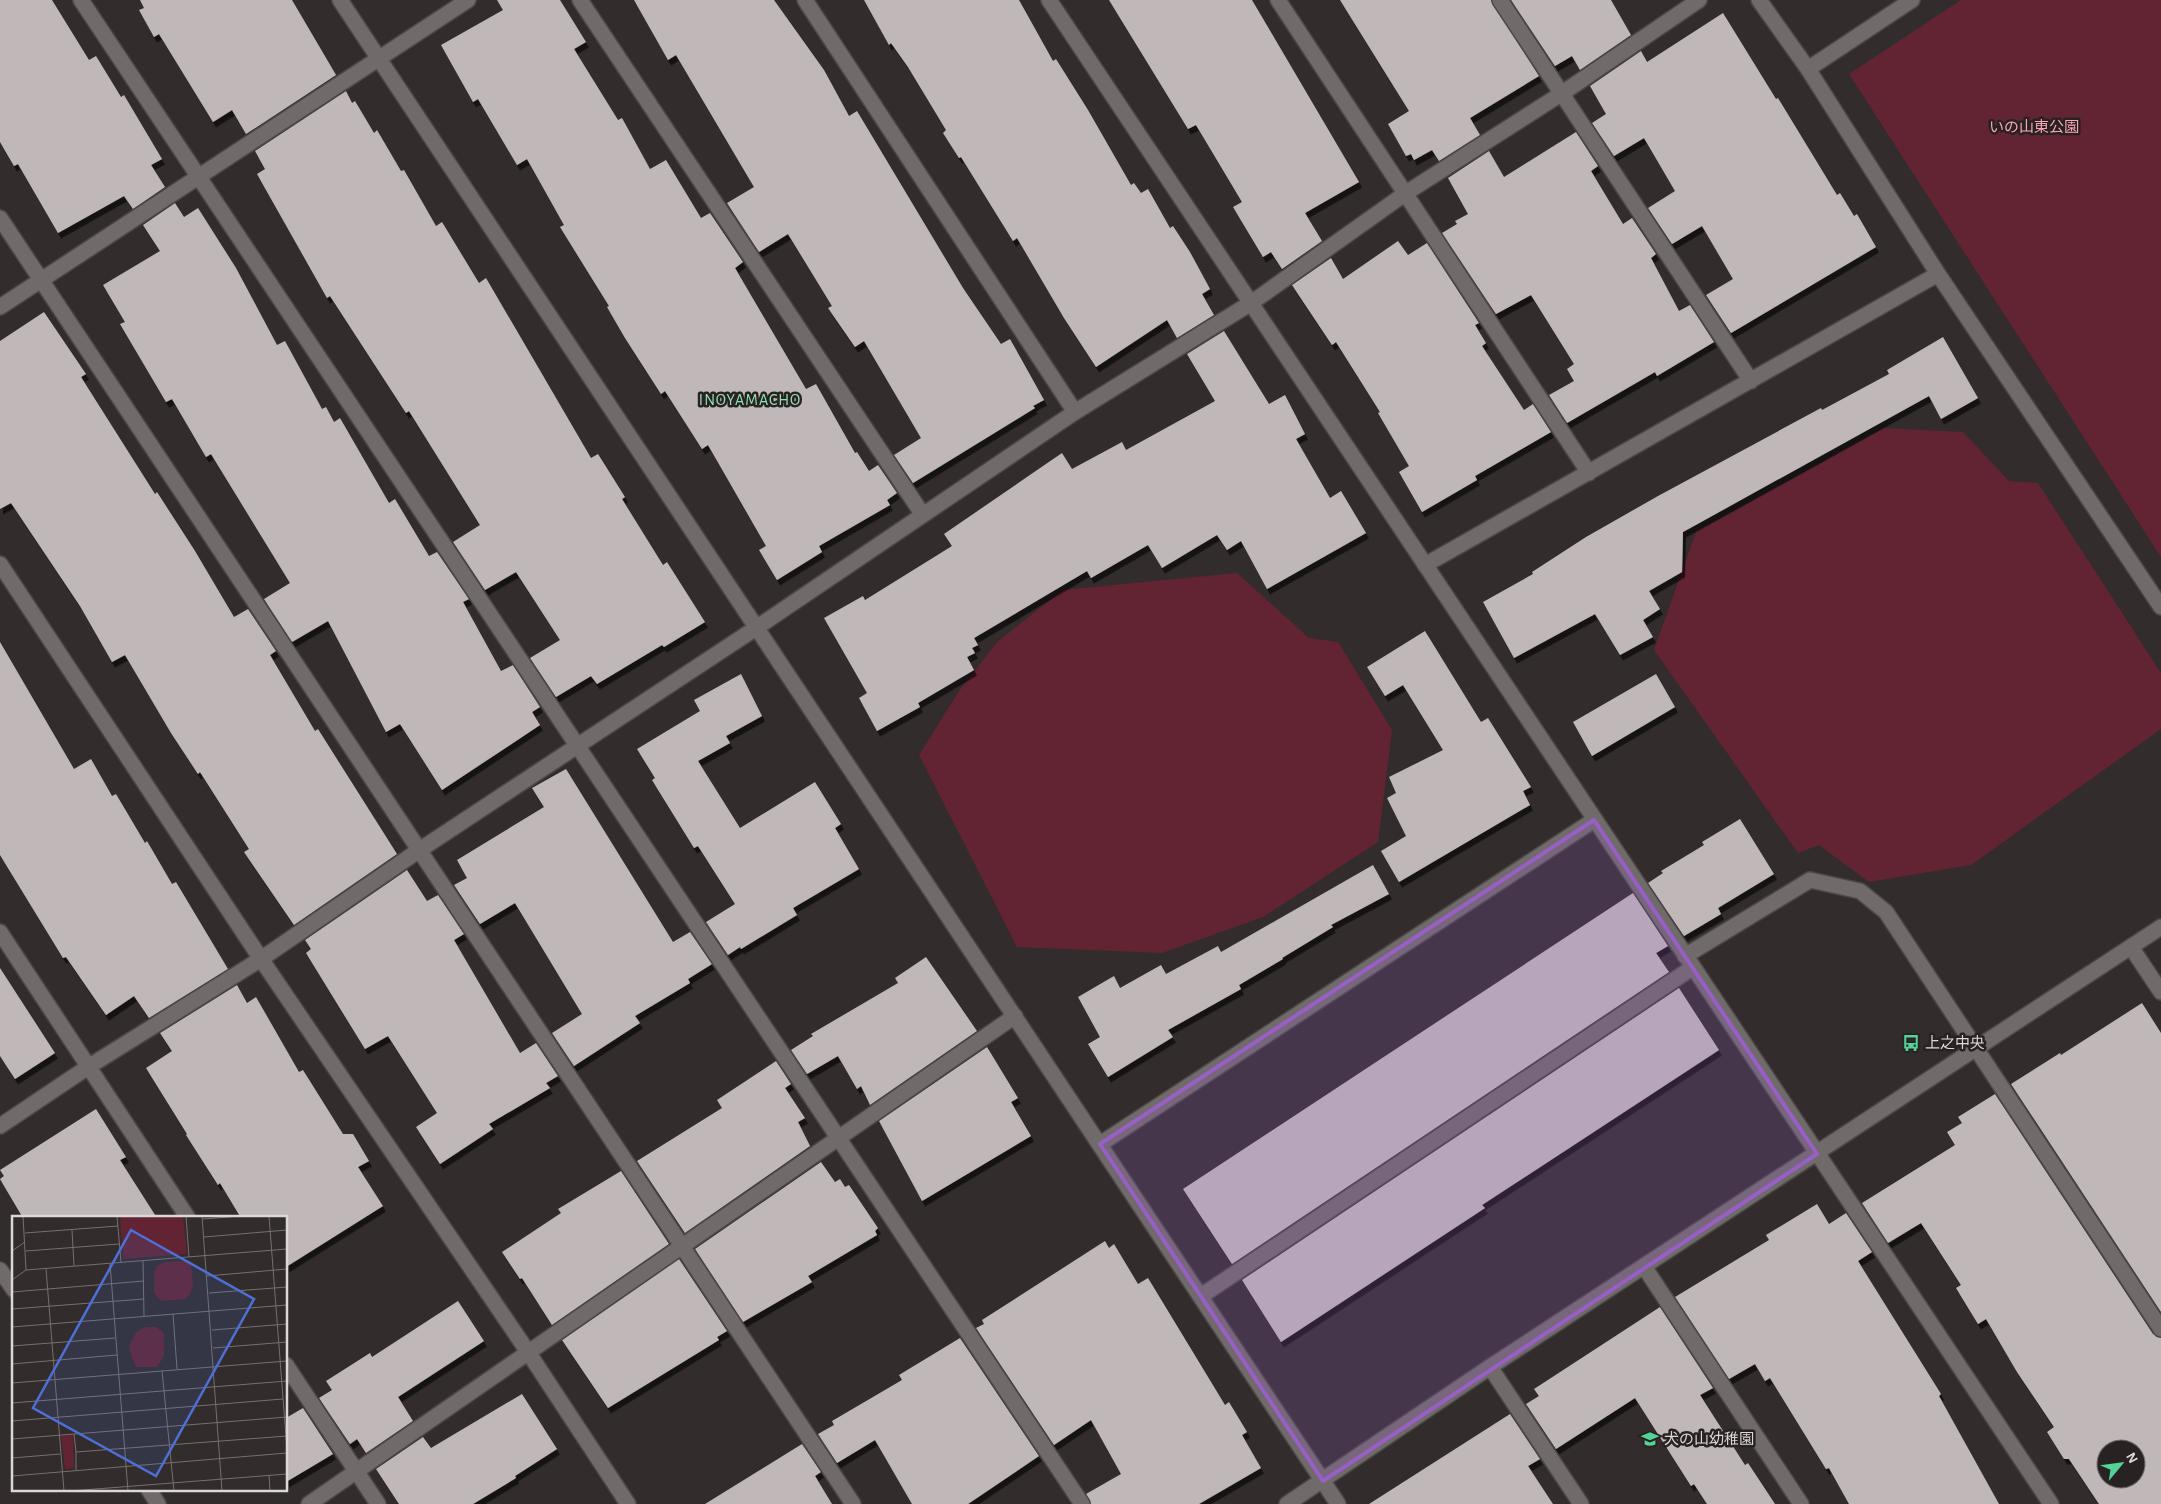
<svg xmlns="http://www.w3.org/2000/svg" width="2161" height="1504" font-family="'Alegreya Sans','Noto Sans JP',sans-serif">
	<defs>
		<filter id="shadow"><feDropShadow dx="3" dy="5.5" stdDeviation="0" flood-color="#0009"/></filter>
	</defs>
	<rect width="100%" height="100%" fill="#322c2c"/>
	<path fill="#622432" d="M1961,0H2161V557L1849,74Z
		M1884,428L1963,432L2009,481L2038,483L2161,673V729L1971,865L1869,882L1819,845L1798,853L1654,650L1696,532Z
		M1237,573L1309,638L1338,642L1392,730L1378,842L1263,917L1162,953L1017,947L919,755L959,691L997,642L1063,590Z"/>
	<path fill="#c0b7b8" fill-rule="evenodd" filter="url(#shadow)" d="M0,0H52L89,60L96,56L121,97L124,95L162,159L151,165L165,187L133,209L124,196L58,233L18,164L14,166L0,142Z
		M140,0H292L336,75L246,134L232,110L213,122L159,34L154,37L139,10L144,8Z
		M497,0H560L586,42L574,49L618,120L622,118L650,169L666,160L701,218L710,213L743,262L735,268L806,389L816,384L855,453L857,452L869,471L878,465L897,493L887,500L890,505L819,546L822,552L777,580L759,550L766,546L708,445L702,449L665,391L661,394L625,338L607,307L609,306L560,227L564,225L527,159L517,165L478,99L473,102L441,45L503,10Z
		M634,0H774L824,70L849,116L857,111L963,288L1001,344L1010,339L1044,400L1033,406L1035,408L913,483L894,455L921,438L864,341L855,347L828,308L832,306L788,234L759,252L727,203L754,187L676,55L668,60Z
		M864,0H1019L1053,61L1056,59L1088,110L1131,185L1134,183L1141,193L1148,189L1170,228L1173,226L1190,252L1210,289L1202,294L1214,315L1177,338L1167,320L1096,367L1064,318L1017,238L1013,241L961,157L959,158L943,133L946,130L908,67L891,43L889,45Z
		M1109,0H1252L1359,182L1305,213L1322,241L1282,269L1271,252L1263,257L1233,207L1242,202L1196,125L1188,129Z
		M1340,0H1491L1539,76L1470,118L1480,135L1439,161L1432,150L1414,160L1411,154L1406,156L1388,124L1409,111Z
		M1511,0H1611L1631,35L1580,70L1572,56L1555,66Z
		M1723,13L1776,99L1778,98L1837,195L1840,193L1854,216L1857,214L1876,247L1731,333L1706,295L1733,279L1702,226L1672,244L1648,208L1675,191L1644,138L1614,156L1592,123L1606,114L1590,86L1641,51L1647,62Z
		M346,91L352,103L355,101L374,133L377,130L401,171L404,170L436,226L442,222L479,283L486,278L591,458L598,454L625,497L622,499L663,565L667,562L705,622L664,647L662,645L597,684L591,676L556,697L530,658L560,640L516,572L485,590L453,542L480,525L409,411L406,413L330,296L327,298L257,174L265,169L255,151Z
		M1576,132L1598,166L1591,171L1623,224L1632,218L1656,254L1651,258L1679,311L1690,305L1714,342L1657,376L1655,372L1567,423L1549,395L1574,381L1567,369L1574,364L1531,295L1496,314L1442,233L1457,224L1455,221L1468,214L1448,178L1489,151L1504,177Z
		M175,203L184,217L198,208L236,268L277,345L285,341L322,409L326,407L334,422L340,418L389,503L395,499L429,556L437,552L469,599L463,602L501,671L513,665L540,707L532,712L540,725L442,790L400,724L386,732L328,621L292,642L264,599L290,583L211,454L206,457L172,399L166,402L120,324L125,322L103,285L160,251L143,225Z
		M1398,241L1408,255L1427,243L1479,323L1475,325L1486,343L1482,346L1524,410L1533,404L1551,432L1475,476L1477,480L1422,512L1399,472L1409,466L1378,413L1380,412L1336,342L1332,345L1292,285L1331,258L1343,279Z
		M44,312L86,374L81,377L155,494L157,492L195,551L234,617L248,609L276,651L270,655L315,731L318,729L397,854L294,925L244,852L249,849L200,772L198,774L171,733L125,655L112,662L80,606L11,503L0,509V341Z
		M1224,331L1269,404L1285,395L1305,434L1296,439L1330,498L1341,491L1366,533L1267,589L1241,541L1227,550L1217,535L1162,568L1148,545L1091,578L1087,571L974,638L978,645L972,648L975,653L967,657L974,670L918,703L920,707L877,731L859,698L867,693L824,618L863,596L865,600L952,546L944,534L1062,453L1072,469L1122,442L1126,450L1215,401L1187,354Z
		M1943,337L1978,398L1941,419L1929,396L1683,532L1682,572L1649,591L1660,609L1643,620L1653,637L1620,655L1595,614L1514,658L1483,602L1533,574L1532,572L1586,537L1658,496L1821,408L1822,410L1889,374L1887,370Z
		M1425,631L1481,722L1488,718L1531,787L1523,791L1530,805L1399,882L1381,851L1406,836L1387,798L1396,793L1389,777L1443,750L1403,685L1385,696L1367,667Z
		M0,642L74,769L91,759L112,796L116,794L145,843L147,841L172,884L176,882L228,969L149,1018L134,996L106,1015L66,957L63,958L0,855Z
		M741,674L762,716L726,736L730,743L698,761L740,828L815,782L841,824L835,828L859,869L793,908L797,915L741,949L740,947L728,955L706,922L735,904L698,846L694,848L652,780L655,778L637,749L700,711L694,700Z
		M1656,674L1675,707L1592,756L1573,722Z
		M566,769L673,942L690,932L712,964L688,979L690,983L635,1016L640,1023L574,1066L552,1033L582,1014L515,903L480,924L454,885L467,878L457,860L544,807L532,788Z
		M1740,819L1774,874L1718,908L1721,914L1684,936L1648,883L1663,873L1661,871L1704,845L1702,842Z
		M1373,865L1389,894L1331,925L1333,927L1282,958L1283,959L1239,985L1241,989L1168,1030L1173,1037L1108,1077L1088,1044L1100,1037L1078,997L1114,976L1120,988L1161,965L1166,974L1218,946L1221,952Z
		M407,870L427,901L438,895L464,934L454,940L520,1053L536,1043L558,1076L546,1083L550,1088L489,1124L493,1129L440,1164L416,1127L437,1113L388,1036L365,1049L306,953L311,949L305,940Z
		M1633,893L1668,946L1656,953L1669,972L1232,1264L1183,1189Z
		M926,957L977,1031L870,1105L861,1086L857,1089L838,1056L807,1074L791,1050L813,1036L811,1034L898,983L895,978Z
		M0,968L55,1053L15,1079L0,1056Z
		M237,985L247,1003L256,997L299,1072L303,1070L343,1134H353L369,1161L358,1167L383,1206L286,1267V1218H241L220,1183L218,1185L186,1135L187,1134L146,1068L172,1051L160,1033Z
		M1679,988L1719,1050L1482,1205L1485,1208L1281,1342L1242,1280Z
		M2142,1003L2161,1033V1312L2011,1084L2060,1053L2061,1055Z
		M987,1047L1018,1098L1011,1102L1031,1136L922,1201L879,1121Z
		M776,1061L791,1084L785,1088L805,1118L798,1122L810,1146L685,1233L637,1161L722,1108L717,1100Z
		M1995,1094L2153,1334L2161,1338V1504H2099L2069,1459H2064L2047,1432L2054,1427L2017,1372L1986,1319L1978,1324L1956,1288L1961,1285L1921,1223L1888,1243L1862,1203L1955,1145L1947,1132L1962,1123L1958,1117ZM2106,1449H2136V1479H2106Z
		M96,1109L126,1157L120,1160L157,1218H23L0,1179L4,1176L0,1170Z
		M821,1162L835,1182L840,1179L845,1187L849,1185L878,1228L875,1231L877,1235L808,1276L812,1282L743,1322L695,1249Z
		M621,1171L669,1244L552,1325L522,1278L520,1279L502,1252L561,1213L558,1209Z
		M1817,1204L1829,1224L1846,1213L1872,1252L1858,1261L1941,1394L1939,1396L1999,1504H1849L1829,1468L1826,1469L1770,1378L1765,1381L1755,1364L1729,1379L1675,1297L1769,1240L1766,1235Z
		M1105,1241L1109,1248L1114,1244L1138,1284L1148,1278L1225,1405L1229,1402L1247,1432L1242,1435L1261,1468L1199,1504H1091L1086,1494L1121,1474L1091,1420L1054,1445L976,1328L984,1324L982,1320Z
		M679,1259L727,1331L717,1337L719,1340L608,1408L562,1340Z
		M458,1301L484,1341L398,1397L413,1421L366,1453L357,1439L350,1444L319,1398L332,1390L326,1381L370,1353L372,1357Z
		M1660,1307L1713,1388L1700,1395L1745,1465L1748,1463L1775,1504H1707L1694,1484L1691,1486L1635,1398L1556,1449L1526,1404L1539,1396L1534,1389Z
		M960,1338L1039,1456L968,1504H912L875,1440L837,1463L818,1434L834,1425L832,1421L902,1380L899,1375Z
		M522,1394L557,1449L515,1476L516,1478L473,1504H399L376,1469L423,1437L431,1448Z
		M303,1408L333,1454L286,1482V1418Z
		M1510,1414L1540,1459L1528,1466L1553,1504H1369Z
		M802,1444L821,1472L815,1476L832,1504H705Z"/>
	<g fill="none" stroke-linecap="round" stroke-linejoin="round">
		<g stroke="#4c4748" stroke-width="18">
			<path id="minor" d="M81,0L1082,1504
				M340,0L1338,1504
				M580,0L923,515
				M805,0L1075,412
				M1049,0L2051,1504
				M1278,0L1589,473
				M1500,0L1751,381
				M1759,0L1808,69L1938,274L2161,607
				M1808,69L1912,0
				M0,218L853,1504
				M0,307L468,0
				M0,564L261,959L528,1352L628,1504
				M1425,565L1938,274
				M0,932L188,1218
				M2131,947L2161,992
				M1685,956L1810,880L1860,891L1886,912L2161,1329
				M0,1126L88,1067L261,959L418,851L756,628L1075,412L1251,303L1406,193L1561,94L1699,0
				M1100,1144L1594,820
				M1645,1268L1801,1504
				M0,1270L14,1290
				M1201,1296L1692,968
				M286,1365L378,1504
				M1490,1367L1581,1504
				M149,1490L158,1504
				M309,1504L1015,1016
				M1287,1504L1490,1367L2161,927"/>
		</g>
		<use href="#minor" stroke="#716a6a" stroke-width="15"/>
	</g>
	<path fill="#985fc6" fill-opacity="0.2" stroke="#985fc6" stroke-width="4" stroke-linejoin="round" d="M1594,820L1817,1154L1323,1481L1100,1144Z"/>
	<defs>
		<g id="bus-bare" transform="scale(1.35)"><path d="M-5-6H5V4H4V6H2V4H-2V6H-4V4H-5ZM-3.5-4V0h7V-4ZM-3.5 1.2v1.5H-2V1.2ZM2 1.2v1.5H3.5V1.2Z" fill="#54d396" stroke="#282223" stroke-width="2.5" paint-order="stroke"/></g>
		<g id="school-bare" transform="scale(1.35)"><path d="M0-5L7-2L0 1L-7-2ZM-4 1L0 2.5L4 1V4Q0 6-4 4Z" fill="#54d396" stroke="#282223" stroke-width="2.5" paint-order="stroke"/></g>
	</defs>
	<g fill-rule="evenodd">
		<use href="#bus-bare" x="1911" y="1043"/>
		<use href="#school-bare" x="1650" y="1439"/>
	</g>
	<g text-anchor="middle" stroke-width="5" stroke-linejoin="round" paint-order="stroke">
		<g font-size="15" fill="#faa5b3" stroke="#282223">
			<text x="2034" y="132">いの山東公園</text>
		</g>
		<g font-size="15" fill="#dcd7d8" stroke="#282223" text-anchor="start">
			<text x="1925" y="1048">上之中央</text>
			<text x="1664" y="1444">犬の山幼稚園</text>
		</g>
		<g font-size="16" letter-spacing="1" fill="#91e1b5" stroke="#282223">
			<text x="750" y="405">INOYAMACHO</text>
		</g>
	</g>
	<g transform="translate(12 1216)">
		<rect width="275" height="275" fill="#322c2c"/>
		<path d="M108,0H171L175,38L111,43ZM179,45L181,69L178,78L173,83L149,85L142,77V56L145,50L153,46ZM134,111H144L152,117V140L145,151H124L119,139L117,131L124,116ZM61,219L62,252L53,253L49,220Z" fill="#622432"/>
		<path fill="none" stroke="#767071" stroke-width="1" d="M11,0L14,54M105,0L109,46M174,0L177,41M190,0L210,275M257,0L275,234M191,3L229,0M60,14L62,50M13,17L106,10M192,21L275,14M0,35L13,26M14,35L107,28M131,45L132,100M98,48L116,275M34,53L52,275M195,60L275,53M0,64L14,54L275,33M0,76L132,65M197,77L275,71M0,93L132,83M161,98L165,153M0,111L275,89M200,114L275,108M0,130L103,122M201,132L275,126M0,148L105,139M150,155L162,275M0,167L275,145M0,187L275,165M0,205L271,183M62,218L64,236L275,220M0,223L275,201M64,236V254M0,242L48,238M257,259L258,275M0,260L275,237M58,275L275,258"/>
		<path fill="#4d70d8" fill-opacity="0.15" stroke="#4d70d8" stroke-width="2.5" d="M119,14L242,83L144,260L21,192Z"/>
		<rect width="275" height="275" fill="none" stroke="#dcd7d8" stroke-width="2.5"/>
	</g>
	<g transform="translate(2121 1464) rotate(61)"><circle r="24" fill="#282223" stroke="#706a6b"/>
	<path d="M0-4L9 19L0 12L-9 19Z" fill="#54d396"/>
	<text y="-8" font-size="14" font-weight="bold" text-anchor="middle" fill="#dcd7d8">N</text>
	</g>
</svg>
